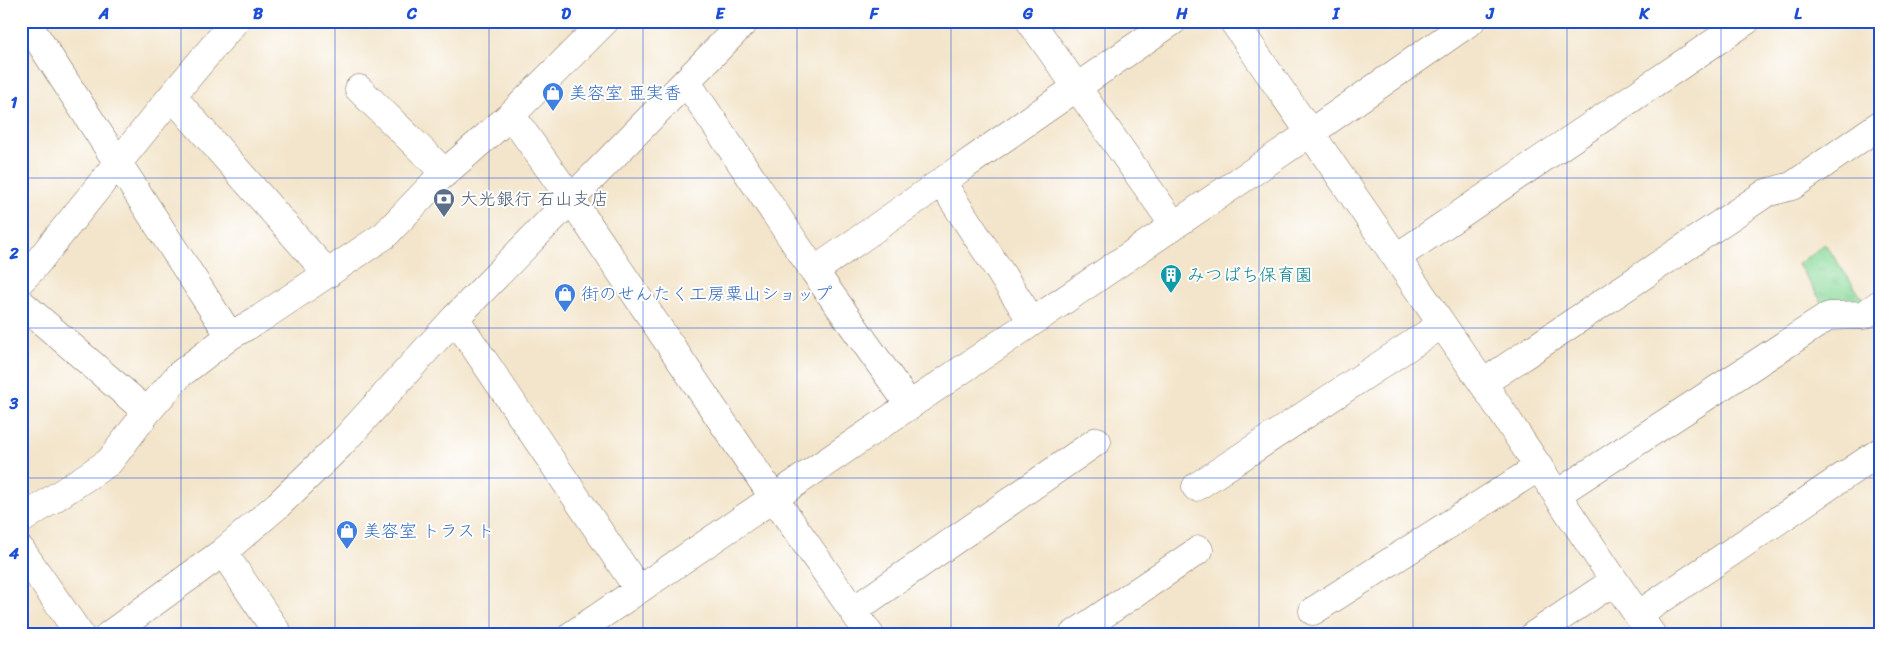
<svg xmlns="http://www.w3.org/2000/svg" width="1902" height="656" font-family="Sriracha,'Klee One',sans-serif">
	<defs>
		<pattern id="park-tufts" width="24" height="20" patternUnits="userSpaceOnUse" patternTransform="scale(1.25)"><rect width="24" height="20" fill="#89d999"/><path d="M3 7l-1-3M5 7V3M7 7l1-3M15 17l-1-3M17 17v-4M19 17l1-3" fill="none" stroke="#77ba83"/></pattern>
	</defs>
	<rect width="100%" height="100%" fill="#fff"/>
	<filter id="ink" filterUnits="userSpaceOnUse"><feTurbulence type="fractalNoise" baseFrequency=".02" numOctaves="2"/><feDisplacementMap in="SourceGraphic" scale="10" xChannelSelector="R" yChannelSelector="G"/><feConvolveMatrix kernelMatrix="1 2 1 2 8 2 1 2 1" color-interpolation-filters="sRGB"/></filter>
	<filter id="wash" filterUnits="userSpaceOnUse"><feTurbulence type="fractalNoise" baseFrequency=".0096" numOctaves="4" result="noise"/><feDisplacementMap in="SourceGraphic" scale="20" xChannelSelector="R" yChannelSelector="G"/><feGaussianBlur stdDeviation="1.12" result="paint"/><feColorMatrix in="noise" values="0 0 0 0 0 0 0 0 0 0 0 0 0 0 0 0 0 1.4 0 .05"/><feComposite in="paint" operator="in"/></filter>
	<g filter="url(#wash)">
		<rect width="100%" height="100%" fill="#f3e5cb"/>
		<path fill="url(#park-tufts)" stroke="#62825c" d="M1825,244L1864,301L1824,306L1798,264Z"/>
	</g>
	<g filter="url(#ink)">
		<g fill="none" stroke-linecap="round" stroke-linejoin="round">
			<g stroke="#7b6b5b" stroke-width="29">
				<path id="minor" d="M26,21L230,336
					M1030,21L1174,225
					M1233,21C1316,143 1401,263 1484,385C1540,468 1594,553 1652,635
					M686,81L814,271L910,406
					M359,89L445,173
					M172,96L328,274
					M511,115L571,199L774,498L870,635
					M942,183L1032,321
					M1397,257L1746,21
					M814,271C934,188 1052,103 1173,21
					M21,280L32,269L172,96L235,21
					M21,303L147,412
					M455,318L638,589
					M1483,383L1766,193L1792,186L1881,124
					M1196,487L1441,325
					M1557,494L1829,316L1864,315L1881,303
					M21,520L109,462L147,412L179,375L230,336L261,318L385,235L439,178L511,115L605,21
					M21,550L80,635
					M223,552L279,635
					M854,610L1097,441
					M1313,611L1539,467
					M1638,615L1881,451
					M109,635L223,552L278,505L340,445L455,318L745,21
					M572,635L1310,133L1471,21
					M1073,635L1199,550
					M1534,635L1614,581"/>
			</g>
			<use href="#minor" stroke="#fff" stroke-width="28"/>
		</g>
	</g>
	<path fill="none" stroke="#1d4ed8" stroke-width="1" stroke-opacity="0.55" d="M181,21V635M335,21V635M489,21V635M643,21V635M797,21V635M951,21V635M1105,21V635M1259,21V635M1413,21V635M1567,21V635M1721,21V635M21,178H1881M21,328H1881M21,478H1881"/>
	<defs>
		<g id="shop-pin" transform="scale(1.125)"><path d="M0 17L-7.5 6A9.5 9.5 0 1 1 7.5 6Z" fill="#3f7fe0" stroke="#fff"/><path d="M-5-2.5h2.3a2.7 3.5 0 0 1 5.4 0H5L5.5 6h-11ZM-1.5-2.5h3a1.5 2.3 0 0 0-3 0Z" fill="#fff"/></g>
		<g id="bank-pin" transform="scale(1.125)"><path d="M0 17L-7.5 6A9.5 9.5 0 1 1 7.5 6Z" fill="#5c6f8a" stroke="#fff"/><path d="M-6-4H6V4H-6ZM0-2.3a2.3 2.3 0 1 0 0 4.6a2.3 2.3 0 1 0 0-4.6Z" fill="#fff"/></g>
		<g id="building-pin" transform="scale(1.125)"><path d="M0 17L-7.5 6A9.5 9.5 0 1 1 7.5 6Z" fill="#0f9aa8" stroke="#fff"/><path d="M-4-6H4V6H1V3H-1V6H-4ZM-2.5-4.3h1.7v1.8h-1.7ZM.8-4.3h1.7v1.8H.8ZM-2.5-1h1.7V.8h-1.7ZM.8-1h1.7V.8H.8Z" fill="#fff"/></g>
	</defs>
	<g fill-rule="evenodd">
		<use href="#shop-pin" x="553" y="93"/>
		<use href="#bank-pin" x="444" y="199"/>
		<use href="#building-pin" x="1171" y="275"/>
		<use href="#shop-pin" x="565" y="294"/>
		<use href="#shop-pin" x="347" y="531"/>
	</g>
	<g text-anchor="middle" stroke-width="4" stroke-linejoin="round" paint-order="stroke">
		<g font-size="18" fill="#366cbe" stroke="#fff" text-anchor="start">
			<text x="569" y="99">美容室 亜実香</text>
			<text x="581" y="300">街のせんたく工房粟山ショップ</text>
			<text x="363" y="537">美容室 トラスト</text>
		</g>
		<g font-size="18" fill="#4e5e75" stroke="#fff" text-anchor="start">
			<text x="460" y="205">大光銀行 石山支店</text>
		</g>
		<g font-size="18" fill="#0d838f" stroke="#fff" text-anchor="start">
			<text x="1187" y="281">みつばち保育園</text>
		</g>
	</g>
	<rect width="1902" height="656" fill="none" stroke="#fff" stroke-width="55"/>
	<rect x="28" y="28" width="1846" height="600" fill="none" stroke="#1d4ed8" stroke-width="2"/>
	<g font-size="16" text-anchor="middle" font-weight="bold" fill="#1d4ed8">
		<text x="104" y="19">A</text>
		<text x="258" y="19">B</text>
		<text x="412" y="19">C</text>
		<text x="566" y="19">D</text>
		<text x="720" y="19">E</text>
		<text x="874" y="19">F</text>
		<text x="1028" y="19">G</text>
		<text x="1182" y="19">H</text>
		<text x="1336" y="19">I</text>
		<text x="1490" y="19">J</text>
		<text x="1644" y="19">K</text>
		<text x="1798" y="19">L</text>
		<text x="14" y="108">1</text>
		<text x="14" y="259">2</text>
		<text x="14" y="409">3</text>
		<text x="14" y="559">4</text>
	</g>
</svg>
